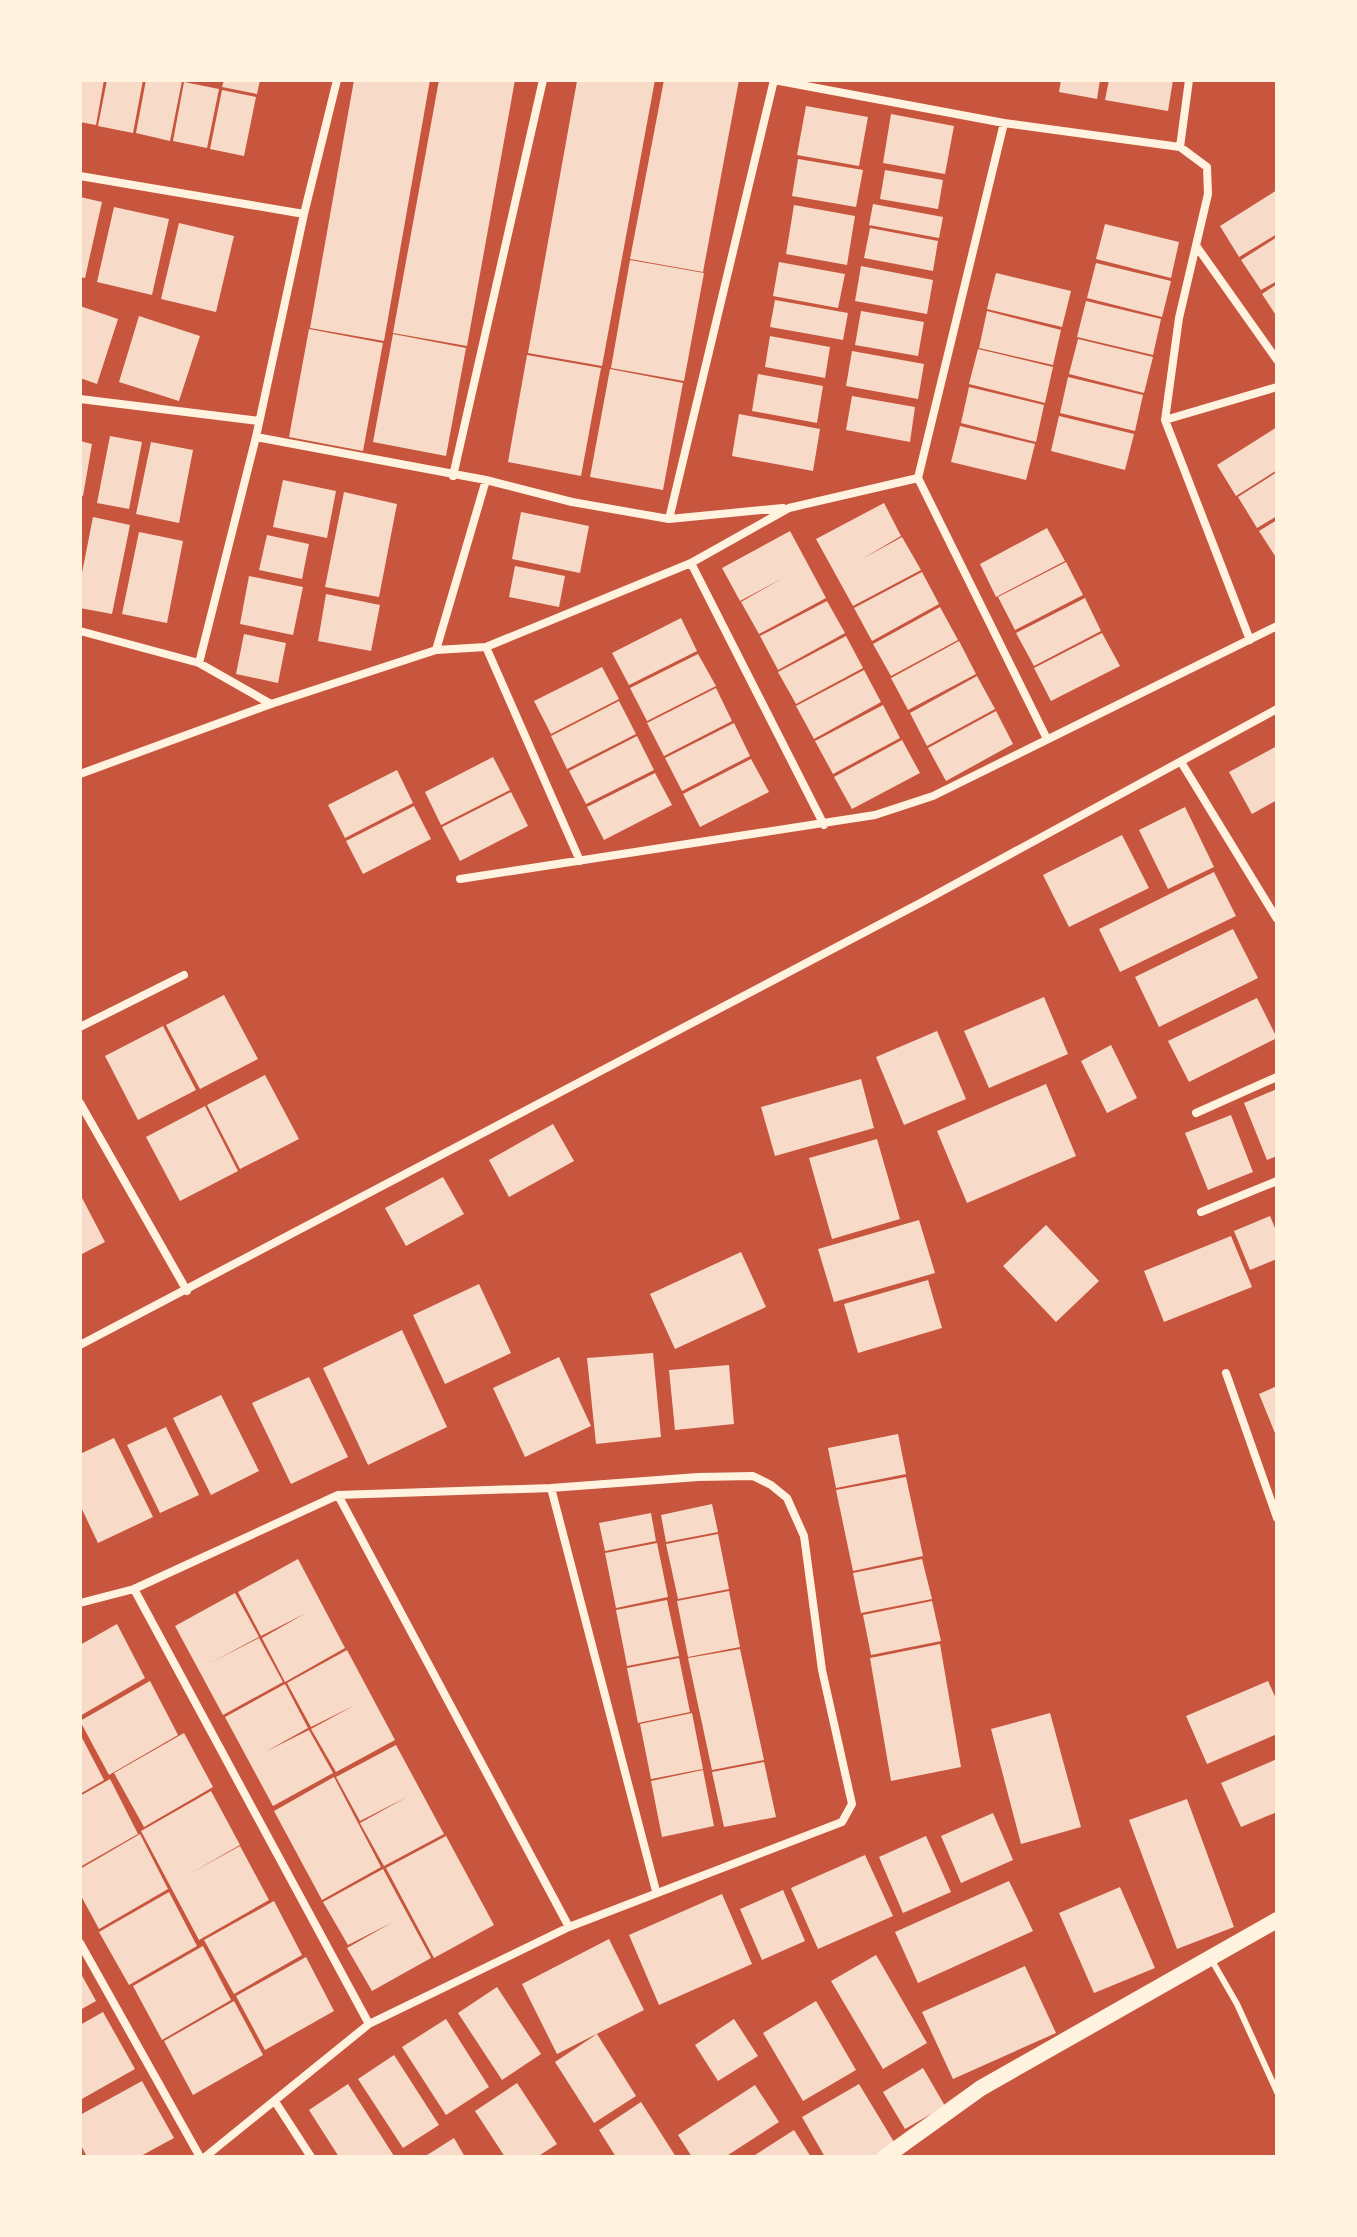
<svg xmlns="http://www.w3.org/2000/svg" width="1357" height="2237" font-family="'Source Sans 3',sans-serif">
	<rect width="100%" height="100%" fill="#c8553d"/>
	<path fill="#f7dbc8" d="M80,80H104L96,125L80,122Z
		M107,80H143L133,133L98,126Z
		M146,80L182,81L170,141L136,133Z
		M224,80H260L257,94L222,87Z
		M354,80H430L384,341L310,328Z
		M439,80H515L467,346L393,333Z
		M655,80L602,366L528,353L577,81Z
		M664,80H739L703,272L630,259Z
		M1061,80H1100L1097,99L1059,92Z
		M1109,80H1173L1168,111L1105,100Z
		M184,82L219,89L207,148L173,141Z
		M222,90L256,97L244,156L210,149Z
		M806,106L868,117L859,166L797,155Z
		M891,114L954,126L945,174L883,163Z
		M798,159L863,170L856,207L792,196Z
		M885,170L943,180L938,209L880,199Z
		M1277,190V234L1239,257L1220,226Z
		M80,197L102,202L85,278L80,277Z
		M873,204L943,217L939,238L869,225Z
		M794,205L855,216L847,265L786,254Z
		M114,207L169,219L152,295L97,282Z
		M179,223L234,236L216,312L161,299Z
		M1105,224L1179,242L1171,278L1096,259Z
		M870,228L938,241L933,271L864,258Z
		M1277,237V281L1261,290L1241,260Z
		M630,260L704,273L684,381L611,368Z
		M779,262L845,274L838,308L773,296Z
		M1096,263L1171,281L1162,317L1087,298Z
		M861,266L933,280L927,314L855,301Z
		M996,273L1071,291L1062,327L987,309Z
		M1277,284V317L1262,294Z
		M775,300L848,313L843,340L770,327Z
		M1086,301L1161,319L1153,355L1077,337Z
		M80,306L118,319L97,384L80,378Z
		M861,311L924,322L918,356L855,345Z
		M987,311L1061,330L1053,365L979,348Z
		M139,316L200,336L179,401L119,382Z
		M309,329L383,343L363,451L289,437Z
		M393,334L466,348L446,456L373,442Z
		M770,336L830,347L825,378L765,367Z
		M1078,339L1153,357L1144,393L1069,374Z
		M978,349L1053,367L1045,403L969,384Z
		M852,351L924,364L918,399L846,386Z
		M527,355L601,368L581,476L508,462Z
		M610,369L683,383L663,490L590,477Z
		M758,374L823,386L817,423L752,411Z
		M1068,377L1143,395L1135,431L1060,413Z
		M969,387L1044,405L1036,442L961,423Z
		M852,396L915,407L910,442L846,430Z
		M739,414L820,429L813,471L732,456Z
		M1059,416L1134,434L1125,470L1051,451Z
		M960,426L1035,444L1026,480L951,462Z
		M1277,427V470L1236,496L1217,465Z
		M110,436L142,442L129,509L97,503Z
		M80,441L92,444L83,496L80,495Z
		M151,442L193,450L179,523L136,514Z
		M1277,472V516L1257,528L1238,497Z
		M283,480L336,491L327,538L273,527Z
		M344,492L397,504L379,597L325,587Z
		M884,503L901,536L862,559L902,537L921,570L853,606L816,539Z
		M521,512L589,526L580,573L512,559Z
		M93,517L130,525L112,614L80,608V583Z
		M1277,520V559L1259,531Z
		M1047,528L1065,561L996,597L980,564Z
		M790,531L826,598L759,634L741,602L783,578L740,601L722,568Z
		M139,532L183,541L167,623L122,614Z
		M267,535L309,544L302,579L259,570Z
		M1066,562L1083,595L1015,630L998,597Z
		M515,566L565,576L559,607L509,597Z
		M922,572L939,604L872,641L854,608Z
		M249,576L303,587L293,635L240,624Z
		M326,594L380,605L371,651L318,641Z
		M1085,598L1101,631L1034,666L1016,633Z
		M827,601L845,633L778,670L760,636Z
		M940,607L958,640L891,676L873,644Z
		M681,618L697,651L629,685L612,653Z
		M1102,633L1120,666L1051,701L1034,668Z
		M244,634L286,643L278,683L236,674Z
		M846,636L863,668L796,704L778,672Z
		M959,641L976,674L908,710L891,678Z
		M698,654L716,686L647,721L630,688Z
		M602,667L619,699L551,734L534,701Z
		M864,670L881,702L814,739L796,706Z
		M977,676L995,709L927,746L910,713Z
		M716,688L732,721L664,756L647,723Z
		M619,701L636,734L567,769L551,736Z
		M883,705L900,738L833,774L815,741Z
		M996,711L1013,744L946,781L928,748Z
		M734,723L750,756L682,791L665,758Z
		M637,736L654,770L586,804L569,771Z
		M902,740L920,773L852,809L834,777Z
		M1277,746V800L1252,814L1229,772Z
		M493,757L510,790L441,825L425,792Z
		M751,759L769,792L700,827L683,794Z
		M397,770L413,803L345,838L328,805Z
		M655,773L672,805L604,840L587,807Z
		M511,792L528,826L460,861L442,827Z
		M414,806L431,839L363,874L346,841Z
		M1185,807L1214,867L1168,889L1139,830Z
		M1122,835L1149,888L1069,927L1043,875Z
		M1214,872L1236,916L1120,972L1099,929Z
		M1233,929L1258,978L1159,1027L1135,977Z
		M224,995L258,1059L200,1089L166,1025Z
		M1044,997L1068,1054L989,1088L964,1031Z
		M1257,998L1277,1038L1189,1082L1168,1041Z
		M163,1026L196,1090L138,1120L105,1056Z
		M937,1031L966,1099L904,1125L876,1057Z
		M1111,1045L1137,1098L1107,1113L1081,1061Z
		M265,1075L299,1139L240,1169L207,1105Z
		M861,1079L874,1128L775,1156L761,1107Z
		M1046,1084L1076,1156L967,1203L937,1131Z
		M1277,1089V1156L1267,1160L1244,1103Z
		M205,1106L238,1171L180,1201L146,1137Z
		M1231,1115L1253,1172L1208,1190L1185,1133Z
		M553,1124L574,1161L509,1197L489,1160Z
		M877,1139L900,1219L832,1239L809,1158Z
		M443,1177L464,1214L406,1246L385,1208Z
		M80,1194L105,1242L80,1255Z
		M1270,1216L1277,1233V1259L1250,1270L1234,1231Z
		M919,1220L935,1273L834,1302L818,1249Z
		M1046,1225L1099,1281L1056,1322L1003,1266Z
		M1231,1236L1252,1287L1164,1322L1144,1271Z
		M741,1252L766,1307L675,1349L650,1294Z
		M928,1280L942,1328L858,1353L844,1304Z
		M479,1284L511,1353L445,1384L413,1315Z
		M402,1330L447,1427L368,1465L323,1368Z
		M653,1353L661,1437L596,1444L587,1358Z
		M559,1357L591,1426L525,1457L493,1388Z
		M729,1365L734,1424L675,1430L669,1370Z
		M309,1377L348,1457L291,1484L252,1403Z
		M1277,1386V1438L1259,1394Z
		M221,1395L259,1471L211,1495L173,1418Z
		M166,1427L199,1495L160,1513L127,1445Z
		M898,1434L906,1474L836,1488L828,1448Z
		M114,1438L153,1517L98,1543L80,1505V1454Z
		M906,1477L923,1556L853,1571L836,1490Z
		M712,1504L718,1532L666,1542L661,1515Z
		M651,1513L656,1541L605,1551L599,1523Z
		M718,1534L729,1589L678,1599L666,1544Z
		M657,1543L668,1597L616,1608L605,1553Z
		M298,1559L345,1648L285,1682L262,1638L306,1613L261,1636L238,1592Z
		M922,1559L932,1599L861,1613L853,1573Z
		M729,1591L740,1647L688,1657L677,1601Z
		M235,1593L259,1637L212,1662L259,1638L283,1682L223,1715L175,1626Z
		M667,1600L679,1656L627,1666L616,1610Z
		M932,1601L941,1641L871,1655L863,1615Z
		M117,1624L145,1678L80,1716V1645Z
		M940,1644L961,1767L891,1781L870,1658Z
		M740,1649L764,1760L712,1770L688,1658Z
		M347,1650L395,1740L336,1772L311,1729L355,1705L311,1727L287,1683Z
		M679,1658L690,1712L638,1723L627,1668Z
		M150,1681L178,1735L109,1775L80,1721Z
		M1268,1681L1277,1701V1734L1207,1764L1186,1716Z
		M285,1684L308,1728L265,1752L309,1730L333,1773L273,1806L225,1717Z
		M692,1713L703,1769L651,1779L640,1724Z
		M1050,1713L1081,1827L1021,1844L991,1729Z
		M184,1733L213,1787L144,1827L114,1773Z
		M80,1734L104,1780L80,1794Z
		M396,1745L444,1834L384,1866L360,1823L407,1797L360,1821L336,1777Z
		M1277,1759V1812L1241,1827L1221,1783Z
		M764,1762L776,1817L724,1827L712,1772Z
		M703,1770L714,1826L662,1837L651,1781Z
		M334,1777L381,1867L322,1900L274,1811Z
		M110,1779L138,1834L80,1867V1796Z
		M211,1791L240,1845L191,1873L240,1846L269,1900L199,1940L141,1831Z
		M1187,1799L1234,1927L1177,1949L1129,1820Z
		M993,1813L1013,1860L961,1883L941,1836Z
		M140,1834L168,1889L99,1929L80,1894V1869Z
		M446,1836L494,1925L434,1958L386,1868Z
		M926,1836L951,1892L903,1913L879,1857Z
		M865,1855L893,1916L818,1949L791,1888Z
		M383,1869L431,1958L372,1991L347,1948L393,1922L348,1945L323,1902Z
		M1009,1881L1033,1931L918,1983L895,1932Z
		M1120,1887L1155,1968L1094,1993L1059,1913Z
		M783,1890L805,1941L762,1960L740,1909Z
		M169,1892L197,1946L129,1985L99,1932Z
		M722,1894L752,1964L659,2005L629,1935Z
		M274,1901L302,1955L234,1994L204,1940Z
		M609,1939L644,2010L557,2054L522,1984Z
		M203,1946L231,2000L162,2040L133,1986Z
		M876,1955L927,2043L883,2069L831,1981Z
		M306,1957L334,2011L265,2050L236,1996Z
		M1025,1966L1056,2033L953,2079L922,2012Z
		M80,1972L96,2001L80,2010Z
		M497,1987L541,2054L502,2080L458,2013Z
		M234,2001L263,2055L193,2095L164,2041Z
		M816,2001L856,2070L803,2101L763,2033Z
		M103,2012L135,2069L80,2100V2025Z
		M446,2019L489,2087L446,2115L402,2047Z
		M734,2019L758,2056L718,2081L695,2045Z
		M597,2034L636,2096L594,2123L555,2062Z
		M394,2055L439,2125L403,2148L358,2079Z
		M923,2068L945,2106L905,2129L883,2092Z
		M142,2081L174,2138L139,2157H87L80,2143V2115Z
		M517,2083L557,2144L537,2157H505L475,2111Z
		M348,2084L394,2156L339,2157L309,2110Z
		M859,2084L897,2147L880,2157H825L802,2117Z
		M755,2085L779,2122L725,2157H692L678,2135Z
		M641,2102L676,2157H616L599,2130Z
		M794,2130L811,2157H752Z
		M454,2138L465,2157H424Z"/>
	<g fill="none" stroke-linecap="round" stroke-linejoin="round">
		<path stroke="#fff3e0" stroke-width="6" d="M1211,1959L1237,2004L1277,2092"/>
		<path stroke="#fff3e0" stroke-width="8" d="M774,80L1004,123L1180,147L1207,167L1208,194L1179,318L1165,420L1250,640
			M1004,123L918,478L1047,739
			M1180,147L1189,80
			M80,176L304,214
			M1197,247L1277,360
			M80,399L259,421
			M1165,420L1277,387
			M256,437L486,480L572,502L669,519L783,508
			M453,476L543,80
			M669,519L774,80
			M691,563L824,825
			M80,631L199,663L271,704
			M486,647L580,861
			M436,650L486,480
			M199,663L256,437L304,214L337,80
			M1181,762L1277,919
			M80,774L271,704L436,650L486,647L691,563L789,508L918,478
			M460,879L875,815L933,796L1277,626
			M80,1027L184,975
			M80,1103L187,1291
			M1196,1113L1277,1077
			M1201,1212L1277,1181
			M80,1345L924,901L1277,709
			M1226,1373L1277,1518
			M551,1488L656,1891
			M338,1495L569,1927
			M134,1589L369,2024
			M80,1603L134,1589L338,1495L551,1488L698,1477L753,1476L771,1485L787,1498L804,1536L822,1670L852,1804L842,1822L569,1927L369,2024L205,2157
			M80,1943L200,2157
			M276,2103L311,2157"/>
		<path stroke="#fff3e0" stroke-width="16" d="M885,2157L981,2088L1277,1920"/>
	</g>
	<rect width="1357" height="2237" fill="none" stroke="#fff3e0" stroke-width="164"/>
</svg>
